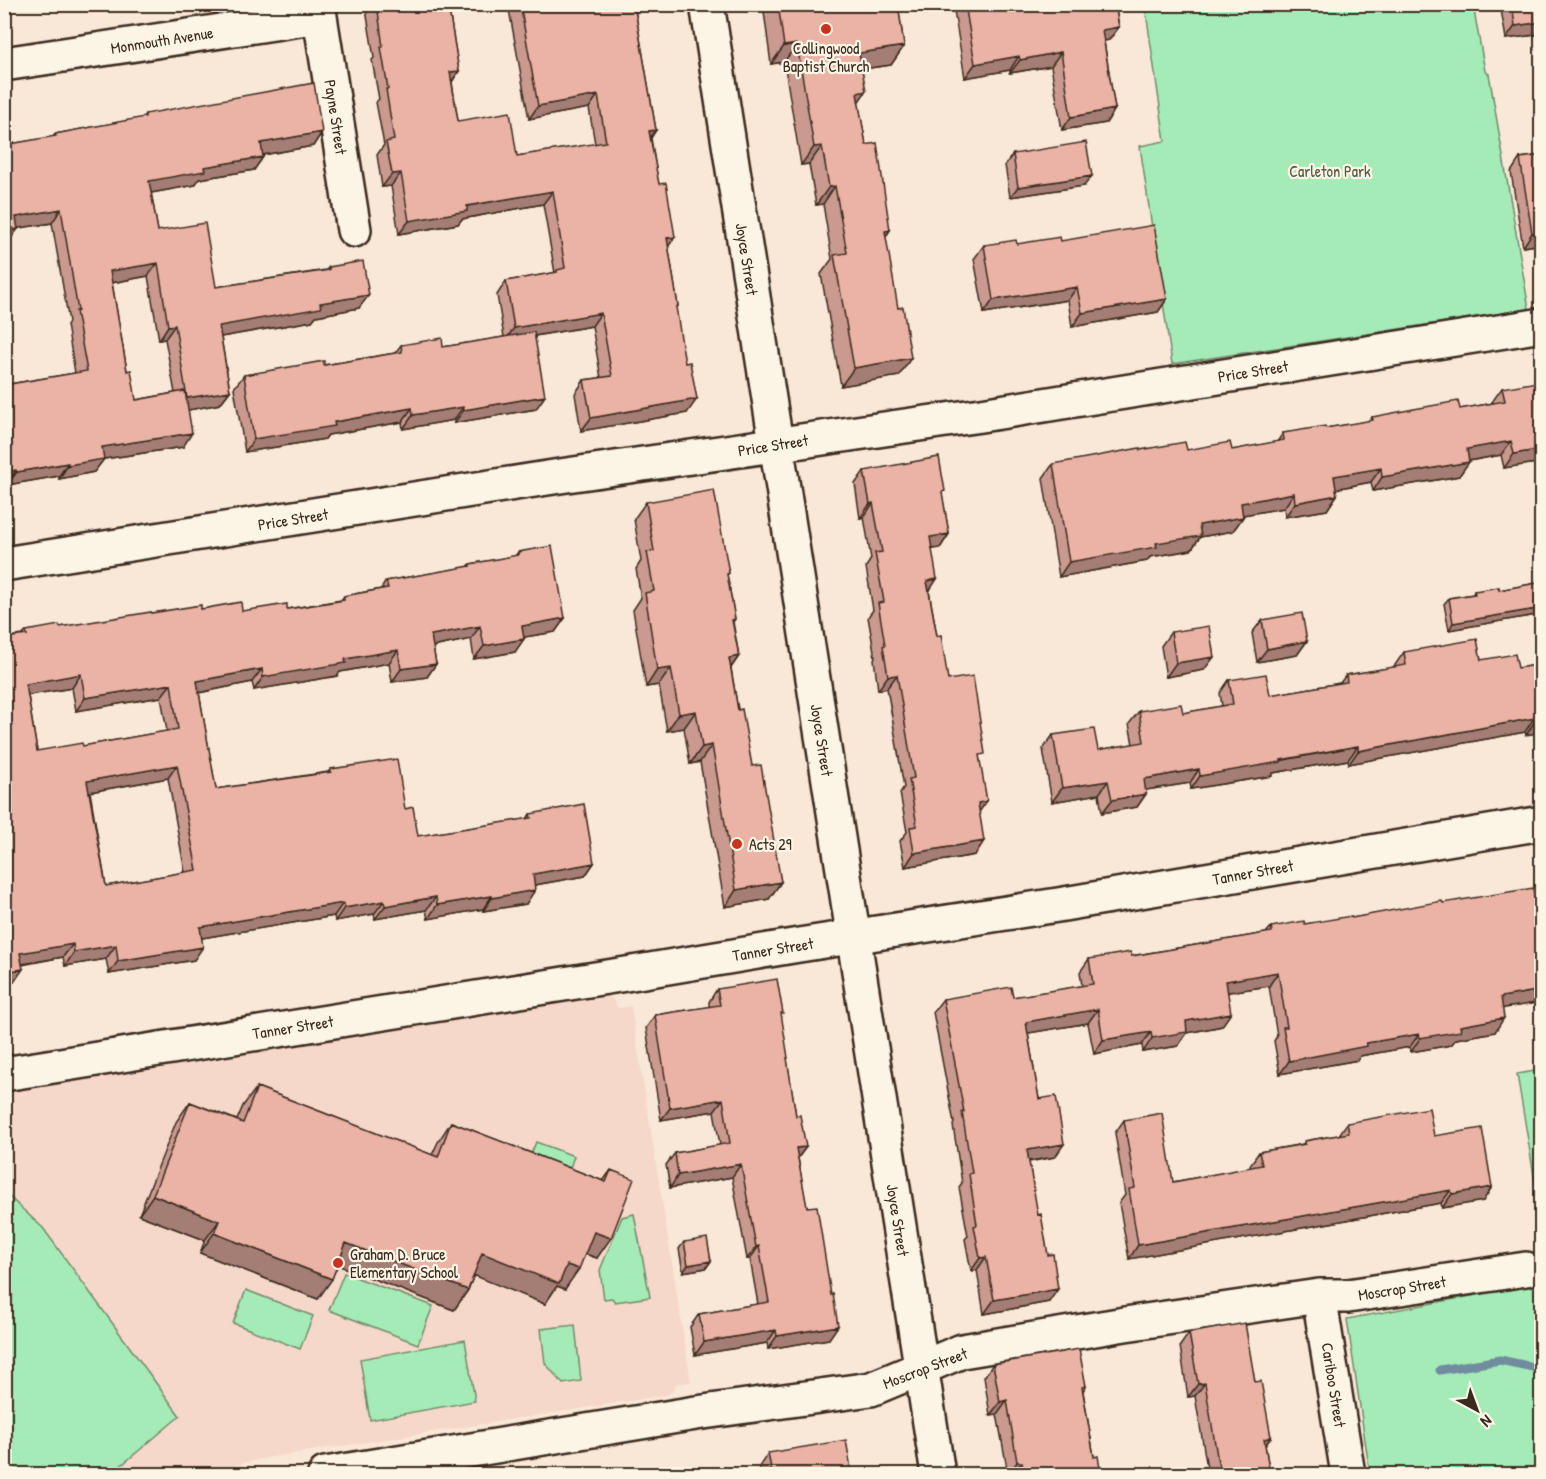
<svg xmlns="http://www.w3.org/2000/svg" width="1546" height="1479" font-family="'Patrick Hand',sans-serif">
	<rect width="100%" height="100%" fill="#f9e8d8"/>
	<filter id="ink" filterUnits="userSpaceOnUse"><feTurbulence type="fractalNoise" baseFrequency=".0167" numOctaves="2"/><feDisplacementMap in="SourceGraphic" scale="12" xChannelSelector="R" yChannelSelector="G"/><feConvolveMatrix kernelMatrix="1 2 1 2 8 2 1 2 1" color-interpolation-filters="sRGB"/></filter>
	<g filter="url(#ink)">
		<path fill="#f5d8c9" d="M608,996L612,998L618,1008L631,1006L691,1382L676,1384L673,1391L668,1395L272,1457L247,1462L210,1474H5V1091Z"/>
		<path fill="#a5ebb7" stroke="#708a6a" stroke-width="1.5" d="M1145,5H1473L1485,71L1489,74L1529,309L1172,364L1140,146L1165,141Z
			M1541,1070H1542L1541,1218L1517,1074Z
			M536,1142L574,1156L567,1177L525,1169Z
			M4,1192L43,1228L180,1416L111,1474H5Z
			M634,1214L650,1297L615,1302L612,1298L604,1299L600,1270L622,1217Z
			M344,1273L433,1306L418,1344L329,1310Z
			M1541,1283V1474H1370L1347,1319Z
			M246,1290L313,1316L300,1349L233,1323Z
			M575,1325L581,1381L563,1384L545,1363L541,1329Z
			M465,1340L475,1401L370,1420L360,1359Z"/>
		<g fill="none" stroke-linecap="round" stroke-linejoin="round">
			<path stroke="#708c9e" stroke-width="9" d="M1440,1370L1500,1360L1542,1369"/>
			<g stroke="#3b2a1e" stroke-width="38">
				<path id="minor" d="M318,4L354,230
					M4,64L320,16
					M4,564L560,476L981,415L1542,325
					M4,1074L626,974L799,945L1058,905L1542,823
					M1319,1296L1348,1474
					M325,1474L696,1413L871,1389L962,1351L1125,1324L1319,1296H1348L1526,1269"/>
			</g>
			<g stroke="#3b2a1e" stroke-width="38">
				<path id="major" d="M707,4L938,1474"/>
			</g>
			<use href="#minor" stroke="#fcf5e5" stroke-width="33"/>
			<use href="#major" stroke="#fcf5e5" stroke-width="33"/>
		</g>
		<path fill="#ca998f" stroke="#3b2a1e" stroke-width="1.5" fill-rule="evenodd" d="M365,4H448L459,71L452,82L458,121L517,156L595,144L589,108L529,119L508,4H634L656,130L651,138L678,306L676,309L687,413L581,431L575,394L584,380L601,378L592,326L535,336L536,409L454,423V420L403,429L402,422L328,435L325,439L245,452L234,388L244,375L324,365L395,353L401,345L443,347L504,337L497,295L506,281L555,273L543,204L462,219L458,224L399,234L391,186L382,187L377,155L384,145L376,102L379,99L372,60L374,58Z
			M763,4H898L904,46L891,65L862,69L858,102L866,145L890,230L886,237L899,376L841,386L821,274L832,259L823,204L816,205L809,164L801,165L784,62L771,64Z
			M953,4H1115L1119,27L1109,40L1104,41L1115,109L1106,123L1062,130L1051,66L1010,73V70L965,78Z
			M1500,4H1542V34L1506,39Z
			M145,114L322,132L313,146L263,155V157L254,170L199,179L195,185L151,193L158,231L216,287L326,270L329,267L359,308L316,316L312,321L221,337L230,391L220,404L188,410L183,447L104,459L94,472L59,479V476L7,485V484H4V385L75,373L67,325L69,322L52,223L18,228L8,242L4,243V147L9,146L10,144L53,137L55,134L142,118ZM148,276L159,340L165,339L175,393L136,400L127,371L112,283Z
			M1013,154L1084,186L1010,197L1005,165Z
			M1542,155V244L1523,247L1511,172L1520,158Z
			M1061,241L1167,299L1158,312L1072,327L1068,300L984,313L974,259L984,245L1017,244Z
			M1502,388L1542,393V462L1504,468L1501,455L1469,461L1459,476L1373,491L1371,482L1336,489L1337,495L1327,510L1285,517L1284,508L1243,515V517L1233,531L1200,537L1191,550L1150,557L1147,561L1059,577L1043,478L1053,464L1140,450H1232L1277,442L1283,433L1326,428L1370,421L1372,417L1460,409L1493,403L1492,402Z
			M864,471L942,494L949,534L940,548L932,549L929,591L937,636L948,680L980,761L979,812L975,855L905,867L900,841L907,832L900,793L904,787L887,688L878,690L874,659L875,657L868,617L873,610L866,567L871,559L864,517L860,518L855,484Z
			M646,502L729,573L727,575L735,619L733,622L739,656L731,668L738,710L781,882L769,899L725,907L700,762L690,764L684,728L667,731L659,685L646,687L633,610L641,598L636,569L641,561L634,519Z
			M518,552L565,618L555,632L524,637L515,652L474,659L471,639L433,647L436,664L427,677L392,682L389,663L340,672L337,676L254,690L252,682L199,693L216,789L328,772L331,769L405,809L418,836L527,819L530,814L594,863L585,876L535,885L526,904L483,911V909L428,919L426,910L375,919L374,914L335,921L334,916L202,938L194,960L109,974L106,959L65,966L63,957L22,965L14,982L4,984V638L23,635L26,631L60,627L151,613L201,609L242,611L287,609L341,600L344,596L381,589L386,581L468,567L470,564L515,556ZM72,688L76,711L161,697L167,731L83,746L37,751L28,695ZM168,778L185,872L106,886L90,792Z
			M1542,582V614L1449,630L1444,604L1449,598L1473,594L1474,591L1499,590Z
			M1262,620L1307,641L1297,655L1257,662L1252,633Z
			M1171,632L1204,670L1166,677L1161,646Z
			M1404,652L1481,660L1518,668L1542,664V732L1526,735L1525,732L1349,764L1348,760L1273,773L1272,776L1191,789L1190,783L1145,790L1146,794L1137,807L1102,813L1099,794L1052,802L1043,749L1053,735L1098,750L1133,744L1129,724L1139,711L1183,713L1222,706L1220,693L1229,680L1270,695L1340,683L1346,675L1395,667V665Z
			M1542,900V1002L1503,1008L1495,1032L1456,1039L1451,1045L1411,1052L1410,1047L1360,1056L1358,1060L1280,1074L1274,1041L1277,1036L1269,986L1228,992L1222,1026L1187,1033L1178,1046L1143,1052L1142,1045L1094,1054L1088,1023L1028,1033L1039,1099L1055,1157L1029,1162L1049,1302L984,1314L977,1270L971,1271L965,1239L968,1236L959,1187L962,1183L953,1125L954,1123L933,1012L943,999L1013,997L1082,986L1080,972L1089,959L1131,956L1266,933L1271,927L1305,924L1352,918L1443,903L1535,901Z
			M717,989L781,1016L787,1060L796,1116L806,1147L798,1158L829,1339L768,1349L767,1343L695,1355L690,1327L699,1314L758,1304L750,1259H747L732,1177L670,1188L666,1165L675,1153L720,1145L714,1111L661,1120L646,1028L655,1015L709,1007V1002Z
			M257,1087L432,1155L438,1142L451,1122L603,1181L611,1170L597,1258L585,1254L565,1289L557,1286L545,1304L474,1275L468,1290L454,1310L338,1265L318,1299L200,1253L205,1240L139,1215L176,1122L190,1102L237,1120L243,1106Z
			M1124,1120L1173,1182L1250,1168V1165L1259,1152L1303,1144L1305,1141L1339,1135L1347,1123L1434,1136L1483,1201L1442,1208L1441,1203L1129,1259L1119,1203L1125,1195L1115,1133Z
			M684,1242L711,1261L706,1268L683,1272L679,1249Z
			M1189,1333L1255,1382L1271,1437L1265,1446L1270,1474H1208L1195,1396L1188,1397L1180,1346Z
			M993,1364L1086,1386L1083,1391L1094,1457L1101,1474H1008L997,1414L990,1415L984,1377Z
			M768,1453L852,1474H760L759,1467Z"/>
		<path fill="#a47d74" stroke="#3b2a1e" stroke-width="1.5" d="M1542,22V34L1506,39L1515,26Z
			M1119,27L1109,40L1093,43L1102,30Z
			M797,44L784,62L771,64L784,46Z
			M904,46L891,65L847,71L859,53Z
			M1061,52L1051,66L1010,73L1020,60Z
			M1019,56L1010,70L965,78L975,64Z
			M459,71L450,84V72Z
			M866,91L853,110L857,93Z
			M598,95L589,108L529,119L538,106Z
			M1115,109L1106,123L1062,130L1071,117Z
			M656,130L646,143L649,131Z
			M322,132L313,146L251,157L261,143Z
			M822,146L809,164L801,165L814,147Z
			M263,157L254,170L199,179L195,185L140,195L149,181L204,167Z
			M401,173L391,186L382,187L392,174Z
			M1092,176L1084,186L1010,197L1018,187Z
			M835,186L823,204L816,205L829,187Z
			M553,191L543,204L462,219L458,224L399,234L409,221L467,206Z
			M61,209L52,223L7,230L16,217Z
			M18,229L8,242L4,243V231Z
			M890,230L878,248L885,231Z
			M1542,232V244L1523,247L1532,233Z
			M675,237L666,250L667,238Z
			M158,263L148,276L100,285L110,271Z
			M1077,287L1068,300L984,313L993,300Z
			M369,295L359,308L316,316L312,321L209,339L219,326L320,303Z
			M1167,299L1158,312L1072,327L1082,313Z
			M601,313L592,326L505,341L514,328Z
			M175,325L165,339L159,340L168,326Z
			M911,358L899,376L841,386L854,368Z
			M230,391L220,404L178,412L187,398Z
			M545,396L536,409L454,423L464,410Z
			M697,399L687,413L581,431L591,418Z
			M463,407L454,420L403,429L413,415Z
			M412,408L402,422L328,435L325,439L245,452L254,439L334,422Z
			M192,433L183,447L104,459L94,472L59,479L68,465L102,447Z
			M1511,441L1501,455L1457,463L1467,449Z
			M1542,449V462L1504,468L1514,454Z
			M1469,462L1459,476L1373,491L1382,477Z
			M68,463L59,476L7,485L17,472Z
			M1381,468L1371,482L1324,491L1334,476Z
			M16,470L7,484H4V472Z
			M1294,493L1284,508L1231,517L1241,503Z
			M1337,495L1327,510L1285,517L1295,503Z
			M873,503L864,517L860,518L870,504Z
			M1243,517L1233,531L1200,537L1191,550L1150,557L1147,561L1059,577L1069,562L1156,543L1199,525Z
			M949,534L940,548L920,551L930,537Z
			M937,579L928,593L927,581Z
			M1542,608V614L1449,630L1453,623Z
			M565,618L555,632L513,639L522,626Z
			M480,626L471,639L422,649L431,635Z
			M524,639L515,652L474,659L484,646Z
			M1307,641L1297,655L1257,662L1267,649Z
			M398,650L389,663L340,672L337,676L254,690L263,677L345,659Z
			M739,656L727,673L729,658Z
			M1214,657L1204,670L1166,677L1176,663Z
			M436,664L427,677L392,682L401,669Z
			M671,668L659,685L646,687L657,670Z
			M262,669L252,682L188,695L197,681Z
			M81,674L72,688L17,697L26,684Z
			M897,675L887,688L878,690L888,676Z
			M171,684L161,697L76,711L85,698Z
			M696,711L684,728L667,731L679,714Z
			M1534,718L1525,732L1349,764L1358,751Z
			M1542,720V732L1526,735L1535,721Z
			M712,745L700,762L690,764L702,747Z
			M1358,746L1348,760L1273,773L1272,776L1191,789L1200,776Z
			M177,765L168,778L78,794L87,781Z
			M1199,769L1190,783L1134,792L1144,779Z
			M1108,781L1099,794L1052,802L1062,788Z
			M1146,794L1137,807L1102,813L1112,800Z
			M987,801L977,815L978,803Z
			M984,841L975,855L905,867L914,853Z
			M594,863L585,876L523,887L533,874Z
			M781,882L769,899L725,907L736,890Z
			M535,890L526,904L483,911L492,898Z
			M492,896L483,909L428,919L437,905Z
			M436,897L426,910L375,919L385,906Z
			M384,901L374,914L335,921L344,908Z
			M343,903L334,916L190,940L200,927Z
			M73,944L63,957L11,966L20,953Z
			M116,945L106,959L65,966L74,952Z
			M203,947L194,960L109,974L118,961Z
			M23,969L14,982L4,984V972Z
			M1278,972L1269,986L1216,994L1226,981Z
			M1542,990V1002L1492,1010L1501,997Z
			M1098,1009L1088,1023L1017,1035L1026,1022Z
			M1231,1013L1222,1026L1187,1033L1178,1046L1143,1052L1152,1038L1186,1021Z
			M1504,1018L1495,1032L1456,1039L1451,1045L1411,1052L1420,1038L1460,1026Z
			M1151,1032L1142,1045L1094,1054L1103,1040Z
			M1419,1034L1410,1047L1360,1056L1358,1060L1280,1074L1289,1061L1366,1043Z
			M723,1099L714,1111L661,1120L670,1108Z
			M1064,1144L1055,1157L1017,1163L1027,1150Z
			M806,1147L797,1159L796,1148Z
			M741,1164L732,1177L670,1188L678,1175Z
			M1492,1187L1483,1201L1442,1208L1452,1194Z
			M1451,1190L1441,1203L1129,1259L1138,1245Z
			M153,1195L219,1221L205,1240L139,1215Z
			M594,1232L611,1238L597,1258L580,1252Z
			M214,1233L332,1279L318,1299L200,1253Z
			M346,1243L468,1290L454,1310L332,1263Z
			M759,1246L750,1259H747L756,1247Z
			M482,1253L567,1265L579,1269L565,1289L557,1286L545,1304L468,1273Z
			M986,1257L977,1270L971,1271L980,1258Z
			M711,1261L706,1268L683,1272L688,1265Z
			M1058,1289L1049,1302L984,1314L994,1300Z
			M838,1326L829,1339L768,1349L777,1336Z
			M776,1330L767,1343L695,1355L704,1342Z
			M1205,1383L1195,1396L1188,1397L1198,1384Z
			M1007,1400L997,1414L990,1415L1000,1402Z
			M1271,1437L1261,1451L1264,1439Z
			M1017,1462H1022L1013,1474H1009Z"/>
		<path fill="#ebb2a6" stroke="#3b2a1e" stroke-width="1.5" fill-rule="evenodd" d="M377,4H448L459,71L450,72L458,121L510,112L517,156L606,142L598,95L538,106L520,4H634L656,130L649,131L659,184L666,183L675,237L667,238L678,306L676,307L685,363L690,362L697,399L591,418L584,380L612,376L601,313L514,328L506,281L557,272V270L565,268L553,191L467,206V211L409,221L401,173L392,174L386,142L394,140L386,89H388L381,47H383Z
			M778,4H898L904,46L859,53L866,91L857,93L866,145L877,143L890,230L885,231L898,308L903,307L911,358L854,368L834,255L847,253L835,186L829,187L822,146L814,147L797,44L784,46Z
			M965,4H1115L1119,27L1102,30L1115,109L1071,117L1061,52L1020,60L1019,56L975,64Z
			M1512,4H1542V22L1515,26Z
			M314,83L322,132L261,143L263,157L204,167L205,171L149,181L158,231L205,223L216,287L329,270V267L363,261L369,295L320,303L321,308L219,326L230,391L187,398L175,325L168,326L158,263L110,271L127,371L131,370L136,400L185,391L192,433L102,447L104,459L68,465V463L17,472L16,470L4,472V385L87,371L76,311H78L61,209L16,217L18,229L4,231V147L11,146L10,144L56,136L55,134L145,117V114Z
			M1086,142L1092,176L1018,187L1013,154Z
			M1542,155V232L1532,233L1520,158Z
			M1154,225L1167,299L1082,313L1077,287L993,300L984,245L1016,240L1017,244L1060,237L1061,241Z
			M534,332L545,396L464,410L463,407L413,415L412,408L334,422L335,426L254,439L244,375L324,361V365L402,352L401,345L442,338L443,347Z
			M1537,382L1539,393H1542V449L1514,454L1511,441L1467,449L1469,462L1382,477L1381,468L1334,476L1337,495L1295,503L1294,493L1241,503L1243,517L1199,525L1201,536L1156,543L1157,547L1069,562L1053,464L1140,448V450L1185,442L1187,450L1230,442L1232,450L1284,440L1283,433L1325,426L1326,428L1373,420L1372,417L1414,409L1458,401L1460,409L1505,401L1502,388Z
			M939,457L945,491L942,492L949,534L930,537L937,579L927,581L937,636L941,635L948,680L973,676L985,754L979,755L987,801L978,803L984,841L914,853L910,827L917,826L909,779L914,778L897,675L888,676L883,646L885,645L878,603L884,602L875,553L882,552L873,503L870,504L864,471Z
			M714,490L729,573L727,574L735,619L732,620L739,656L729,658L738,710L742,709L752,766L761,765L781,882L736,890L712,745L702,747L696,711L679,714L671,668L657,670L645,593L654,591L647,552L654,551L646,502Z
			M552,546L565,618L522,626L524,639L484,646L480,626L431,635L436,664L401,669L398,650L345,659L346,663L263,677L262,669L197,681L216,789L331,772V769L397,759L405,809L413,807L418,836L531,818L530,814L584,804L594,863L533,874L535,890L492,898V896L437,905L436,897L385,906L384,901L344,908L343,903L200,927L203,947L118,961L116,945L74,952L73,944L20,953L23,969L4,972V638L27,635L26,631L59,625L60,627L151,612V613L201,605V609L241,602L242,611L287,604V609L344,600V596L388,588L386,581L470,566V564L518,555V552ZM81,674L85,698L171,684L178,729L83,746L82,743L37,751L26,684ZM177,765L197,870L106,886L87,781Z
			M1542,582V608L1453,623L1449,598L1475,594L1474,591L1499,587V590Z
			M1302,613L1307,641L1267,649L1262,620Z
			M1209,626L1214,657L1176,663L1171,632Z
			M1477,639L1481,660L1515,654L1518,668L1542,664V720L1535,721L1534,718L1358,751V746L1281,760V762L1200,776L1199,769L1144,779L1146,794L1112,800L1108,781L1062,788L1053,735L1094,729L1098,750L1144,742L1139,711L1181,704L1183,713L1233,704L1229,680L1266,674L1270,695L1347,682L1346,675L1406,665L1404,652Z
			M1533,888L1535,901L1542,900V990L1501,997L1504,1018L1460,1026L1461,1031L1420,1038L1419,1034L1366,1043L1367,1046L1289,1061L1283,1027H1287L1278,972L1226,981L1231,1013L1186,1021L1187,1032L1152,1038L1151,1032L1103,1040L1098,1009L1026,1022L1039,1099L1056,1096L1064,1144L1027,1150L1038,1215L1041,1214L1048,1255L1053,1254L1058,1289L994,1300L986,1257L980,1258L974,1226L977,1225L969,1174L972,1173L962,1112H964L943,999L1011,987L1013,997L1093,984L1089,959L1131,952V956L1272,932L1271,927L1304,921L1305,924L1351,916L1352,918L1442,901L1443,903Z
			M777,979L783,1013H781L788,1058H787L796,1116L800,1115L806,1147L796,1148L807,1207L817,1206L831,1295L833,1294L838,1326L777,1336L776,1330L704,1342L699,1314L769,1302L759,1246L756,1247L741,1164L678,1175L675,1153L730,1143L723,1099L670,1108L655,1015L720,1005L717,989Z
			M257,1087L438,1157L451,1122L606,1182L611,1170L634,1179L611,1238L594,1232L579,1269L567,1265L559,1284L482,1253L468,1290L346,1243L332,1279L214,1233L219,1221L153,1195L190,1102L243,1123Z
			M1429,1108L1434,1136L1482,1128L1492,1187L1452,1194L1451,1190L1138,1245L1129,1189L1135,1188L1124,1120L1162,1113L1173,1182L1262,1165L1259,1152L1305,1144V1141L1349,1133L1347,1123Z
			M707,1238L711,1261L688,1265L684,1242Z
			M1245,1323L1255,1382L1261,1381L1271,1437L1264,1439L1270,1474H1220L1205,1383L1198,1384L1189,1333Z
			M1079,1349L1086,1386L1082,1387L1094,1457L1098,1456L1101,1474H1024L1022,1462H1017L1007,1400L1000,1402L993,1364Z
			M846,1440L852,1474H772L768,1453Z"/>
	</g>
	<g fill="#c8321e" stroke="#fcf5e5" stroke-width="2">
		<circle cx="826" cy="29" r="6"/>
		<circle cx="737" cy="844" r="6"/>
		<circle cx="338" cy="1263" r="6"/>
	</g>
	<g text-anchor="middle" stroke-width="4.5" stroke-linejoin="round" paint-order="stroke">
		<g font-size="16" fill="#3b2a1e" stroke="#fcf5e5">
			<text transform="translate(162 40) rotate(-9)" y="6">Monmouth Avenue</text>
			<text transform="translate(336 117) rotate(81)" y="6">Payne Street</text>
			<text transform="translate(747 259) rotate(81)" y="6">Joyce Street</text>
			<text transform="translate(1253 371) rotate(-9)" y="6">Price Street</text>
			<text transform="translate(773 445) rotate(-9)" y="6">Price Street</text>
			<text transform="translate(293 519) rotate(-9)" y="6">Price Street</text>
			<text transform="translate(822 740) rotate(81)" y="6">Joyce Street</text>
			<text transform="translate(1253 872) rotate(-10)" y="6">Tanner Street</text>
			<text transform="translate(773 949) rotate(-9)" y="6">Tanner Street</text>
			<text transform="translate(293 1027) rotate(-9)" y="6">Tanner Street</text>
			<text transform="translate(898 1220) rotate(81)" y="6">Joyce Street</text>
			<text transform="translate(1402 1288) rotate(-9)" y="6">Moscrop Street</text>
			<text transform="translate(925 1368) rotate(-21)" y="6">Moscrop Street</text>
			<text transform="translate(1334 1385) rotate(81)" y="6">Cariboo Street</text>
		</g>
		<g font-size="16" fill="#3b2a1e" stroke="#fcf5e5" text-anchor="start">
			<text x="826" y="54" text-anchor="middle">Collingwood<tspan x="826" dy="18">Baptist Church</tspan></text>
			<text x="749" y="850">Acts 29</text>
			<text x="350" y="1260">Graham D. Bruce<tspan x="350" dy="18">Elementary School</tspan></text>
		</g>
		<g font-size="16" fill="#565a44" stroke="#fcf5e5">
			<text x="1330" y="177">Carleton Park</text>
		</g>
	</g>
	<rect width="1546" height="1479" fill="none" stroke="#fcf5e5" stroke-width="24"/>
	<rect x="12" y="12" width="1522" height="1455" fill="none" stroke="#3b2a1e" stroke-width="2" filter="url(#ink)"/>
	<g transform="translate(1477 1410) rotate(139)" stroke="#fcf5e5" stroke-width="4.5" paint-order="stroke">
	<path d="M0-4.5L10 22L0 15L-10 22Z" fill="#3b2a1e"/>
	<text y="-9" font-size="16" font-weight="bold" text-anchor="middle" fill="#3b2a1e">N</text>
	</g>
</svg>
